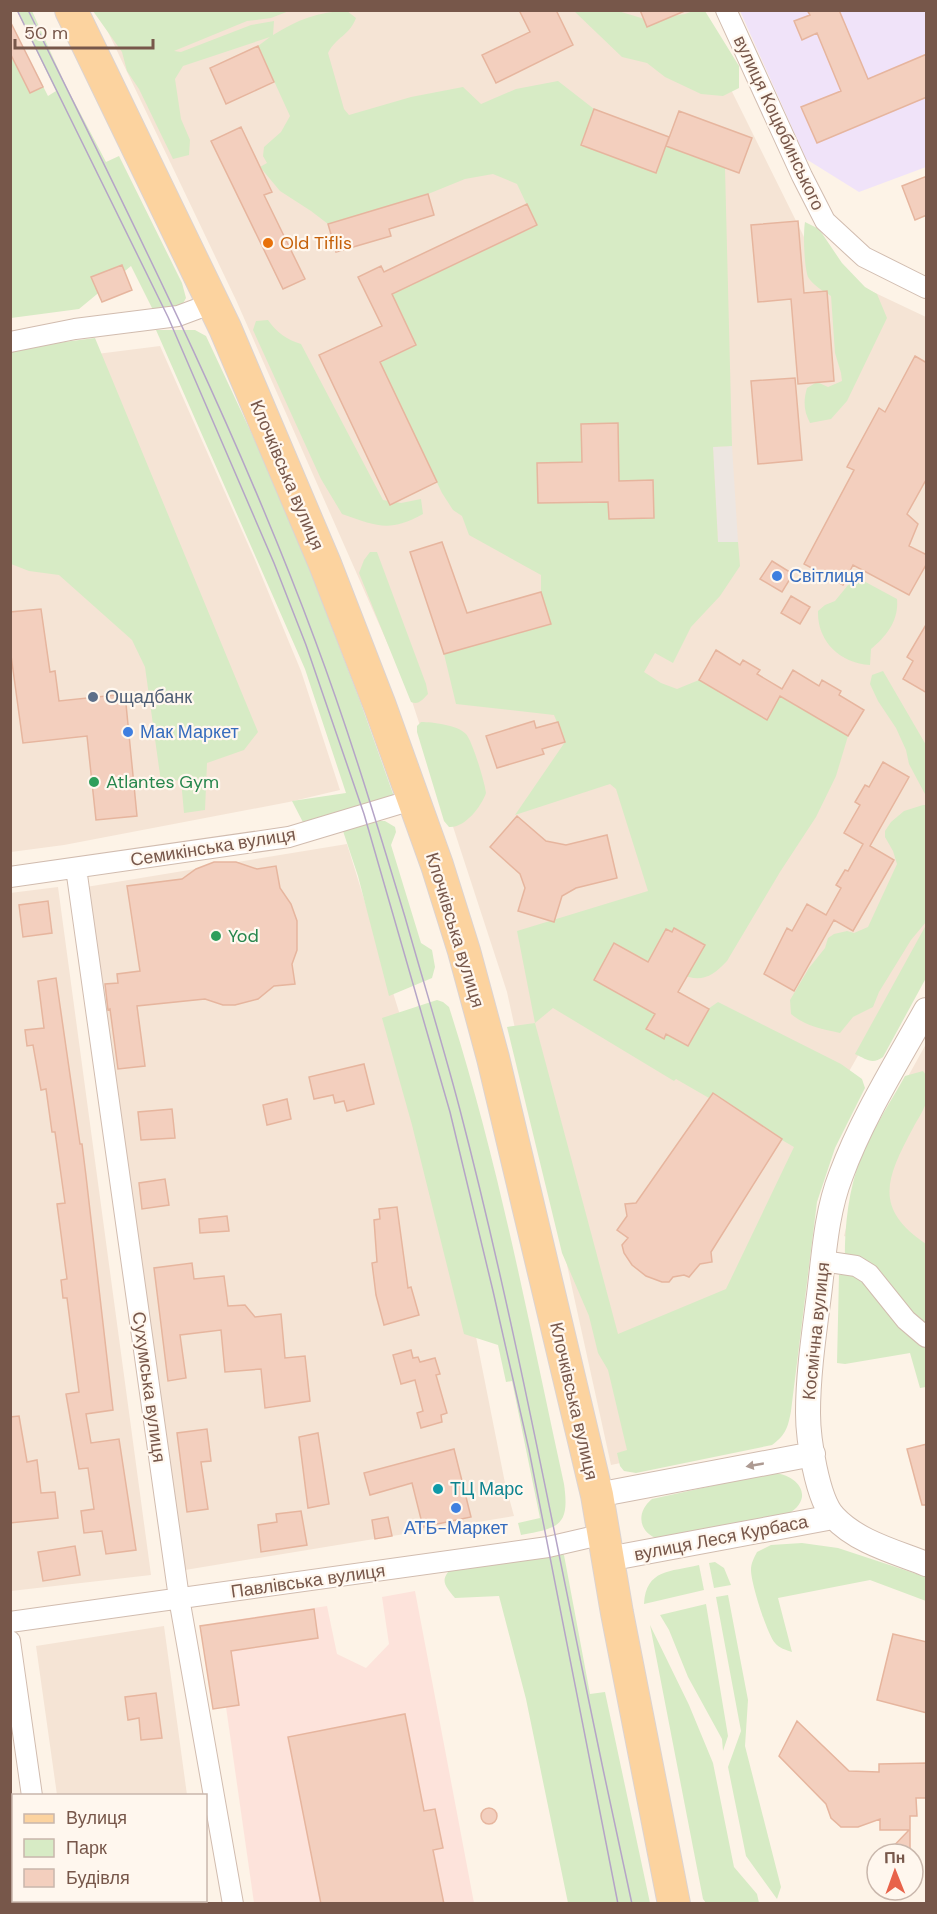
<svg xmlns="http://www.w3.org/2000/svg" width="937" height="1914" font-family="'DM Sans',sans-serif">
	<rect width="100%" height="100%" fill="#fdf3e7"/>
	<path fill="#f5e4d5" d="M98,11H692L806,241L852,282L926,317V936L814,1133L777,1430L611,1465L507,992L409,692L236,300Z
		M160,346L255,560L301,671L340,790L289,802L64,845L11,852L10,365Z
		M347,844L434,1125L505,1483L514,1516L185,1570L80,888Z
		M58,887L151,1575L11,1591L10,893Z
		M926,1044V1301L883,1250L844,1236L865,1154Z
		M164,1626L187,1795H57L36,1646Z
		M201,1901V1903L73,1904L72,1901Z"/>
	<path fill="#fde3db" d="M415,1591L474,1903H254L214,1623L327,1606L337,1654L366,1668L389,1644L382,1597Z"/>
	<path fill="#ede6e1" d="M732,446L738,542L718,543L713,447Z"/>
	<path fill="#f0e3f9" d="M740,11H926V167L859,192L806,159Z"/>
	<path fill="#d7ebc5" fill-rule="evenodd" d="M17,11H32L66,86L106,162L119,156L182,283L186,298L180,309L154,312L131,266L79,309L11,318L10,21L48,96L56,91Z
		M93,11H289L271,18L247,21L174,51L181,52L251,25L274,21L273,35C297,20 319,11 347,11L356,18C349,36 337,36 328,53L344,109L349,115L411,97L463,87L481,104L516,89L558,81L594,109L581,145L655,173L666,146L725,168L732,446L713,447L718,542H738L740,566L720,596L691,627L673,663L655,653L644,672L661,683L677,689L699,680L766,720L780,696L848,736L836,776L816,817L780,872L727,961C712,977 700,984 679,973L668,993L708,1009L718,1002L841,1064L862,1079L865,1088L835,1148L817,1202L791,1411C788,1427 786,1435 772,1445L636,1473L624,1471L620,1466L617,1453L627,1450L608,1370L598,1353L589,1316L562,1253L507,1027L535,1023L517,931L648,891L616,789L610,784L515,815L565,742L554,715L456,704L444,654L550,624L541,592V575L469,535L462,516L453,510L442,493L380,363L412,347L392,294L534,227V220L517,184L493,174L465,179L428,194L328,224L311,211L280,191L260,167L267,163L263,156L264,147L281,132L290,116L258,46L270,37L183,66L175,79L181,119L190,140L189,155L173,159L139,89L127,71L122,52ZM553,1008L674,1081L676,1079L794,1147L726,1289L618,1334L535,1023Z
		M574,11H618L648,20L685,14L693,11H705L739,66V88L723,96L701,94L665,77L647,63L622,57Z
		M805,222L819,229L842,263L865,287L877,294L887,318L847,401L831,419L810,423C804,411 803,402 807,388L817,382L828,387L842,381L841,373L835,353L831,296C823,291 813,285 808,277C804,266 803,233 805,222Z
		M268,320C276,332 287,340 301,344L383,500L401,503L421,499L423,514C388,533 378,526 342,514L321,479L253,330L256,321Z
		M156,330H195L206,336L285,505L360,701L397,805L308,832L292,801L346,793L305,669Z
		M95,338L258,732L244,750L207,763L205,810L184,813L181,780L161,782L145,667L132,640L59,575L29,571L11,564L10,349Z
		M370,552H377L426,684L428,694C422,700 419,705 411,702L359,573L364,560Z
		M860,579L897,599C899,620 887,636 871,649L870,665C840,663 817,641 818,611L825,605L835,601L848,585Z
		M883,671L926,745V796L909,764L906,750L896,728L878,701L870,684L872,675Z
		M421,722C432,722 458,725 466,734C472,740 485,783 486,793C481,807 465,828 449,827L444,821L417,732V726Z
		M923,805H926V922L911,940L879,992L873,1007L853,1017L840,1033C822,1029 805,1026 791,1014L790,1000L809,968L825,948L828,938L834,934L847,931L854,933L868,927L897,864L893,851L885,837V831L891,822L904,811Z
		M379,821H385L395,827L396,832L391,845L421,943L432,950L435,967L432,978L389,996L358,876L343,831Z
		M926,925V978L883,1057C872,1065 866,1059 855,1054Z
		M437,1000L443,1002L449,1007C499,1163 529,1324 564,1484C570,1526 559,1528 521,1535L518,1523L540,1518L512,1381L506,1382L498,1345L464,1334L412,1125L382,1018Z
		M923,1071L926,1075C926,1084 928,1095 926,1103C923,1112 917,1120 913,1128C887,1177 872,1208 926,1244V1387L920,1388L910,1353L845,1364L837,1363L839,1275L847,1273L845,1271C844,1232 847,1194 861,1157C871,1132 891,1101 905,1076Z
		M771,1473C798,1473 816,1498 788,1514L658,1539C638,1532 636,1512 652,1499Z
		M802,1543L838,1548L926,1577V1601L870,1580L778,1598L792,1652C786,1650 779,1648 775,1643C767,1634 751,1583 751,1570C751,1563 754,1558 757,1552L771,1545Z
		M543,1553L564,1555L590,1694L605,1692L650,1903H568L526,1699L499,1596L455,1598C445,1586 439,1580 452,1568Z
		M715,1562L724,1568L731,1585L714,1588L709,1563Z
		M699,1565L704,1590L644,1604C646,1569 670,1572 699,1565Z
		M728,1595L748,1700L745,1746L781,1887L777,1899L746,1856L728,1767L741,1731L716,1597Z
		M706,1604L728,1736L723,1751L722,1739L688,1677L669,1630L660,1615Z
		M650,1625L689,1705L713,1763L734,1867L757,1894L759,1903H706L703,1899Z"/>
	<path fill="#f3cfbe" stroke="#e6b59e" stroke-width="1.5" d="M519,10H556L573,45L496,83L482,55L530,32Z
		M640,10H687L647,27Z
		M807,10H839L868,79L927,54V97L817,143L801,107L841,91L817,33L802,40L794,21L810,15Z
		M10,21L43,87L30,93L10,53Z
		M258,46L274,82L226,104L210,68Z
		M594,109L669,137L656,173L581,145Z
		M679,111L752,138L739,173L666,146Z
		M241,127L272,192L264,195L305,279L283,289L211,141Z
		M927,176V215L915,220L902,186Z
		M428,194L434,215L389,229L391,236L336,252L328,224Z
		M527,204L537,225L392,294L416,345L380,362L437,482L390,505L319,355L382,326L358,277L381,266L384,272Z
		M798,221L804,293L827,291L834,381L798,384L791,299L758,302L751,225Z
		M122,265L132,290L102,302L91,277Z
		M915,356L927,363V478L907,514L918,524L909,546L927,555V563L909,595L853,565L843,585L804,564L854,470L847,467L879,408L885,412Z
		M795,378L802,460L758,464L751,381Z
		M618,423L619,481L653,480L654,518L609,519L608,502L538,503L537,463L582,462L581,424Z
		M442,542L467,613L541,592L551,624L444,654L410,552Z
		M772,561L793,574L782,592L760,579Z
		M791,596L810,607L800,624L781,613Z
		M41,609L50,672L55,671L59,701L125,694L137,816L96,820L87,736L23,743L10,648V612Z
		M927,623V693L903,679L913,661L907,657Z
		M716,650L740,665L743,660L760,670L757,674L782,689L793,670L819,686L822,680L841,691L839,695L864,710L848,736L780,696L767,720L699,680Z
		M534,721L536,728L558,722L565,742L542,749L544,754L497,768L486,736Z
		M883,762L909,777L870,846L894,860L853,931L834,920L794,991L764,974L787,928L792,931L807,904L826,915L841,888L836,885L845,870L848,871L863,844L844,833L860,805L855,802L865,785L869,787Z
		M517,816L546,841L566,845L607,835L617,878L576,888L562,896L554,922L518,911L525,888L520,874L490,847Z
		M214,862H236L257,869L276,866L280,888L291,904L297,921V950L292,964L295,984L274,986L258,999L235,1005H223L205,999L137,1006L145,1066L118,1069L110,1009L108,1010L105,984L118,983L117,974L140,971L127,886L182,879L196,869Z
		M48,901L52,933L23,937L19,905Z
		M674,928L705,945L678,992L709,1009L688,1046L666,1034L664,1039L646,1029L655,1014L594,980L614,943L648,962L666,929L672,932Z
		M56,978L80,1144H82L86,1176L113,1410L86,1414L91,1443L119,1439L136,1550L106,1554L102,1531L84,1533L81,1511L94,1509L88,1468L79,1469L66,1394L79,1392L67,1298H63L61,1280L67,1279L57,1204L65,1203L55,1132H52L46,1089L41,1090L33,1045L27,1046L25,1030L44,1028L38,981Z
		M364,1064L374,1104L347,1111L344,1101L335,1103L333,1095L314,1099L309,1077Z
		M713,1093L782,1139L711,1252L712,1262L700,1264L689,1277L684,1275L673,1277L669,1282H662L646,1276L632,1265L624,1253L622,1245L628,1238L617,1230L627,1216L625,1204L636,1203Z
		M287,1099L291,1119L267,1125L263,1105Z
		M172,1109L175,1138L141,1140L138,1112Z
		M165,1179L169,1205L142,1209L139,1183Z
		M397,1207L408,1288L411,1287L419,1315L384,1325L376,1295L372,1263L377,1262L374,1220L380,1219L379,1209Z
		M227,1216L229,1231L200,1233L199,1219Z
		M192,1263L194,1279L224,1276L228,1306L245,1305L255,1317L281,1314L285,1358L305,1356L310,1401L265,1408L261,1369L225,1372L221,1330L180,1335L186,1378L168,1381L154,1268Z
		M411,1350L413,1358L418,1357L420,1362L435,1358L440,1374L436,1375L447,1413L441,1415L442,1422L421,1428L417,1413L423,1411L415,1380L401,1384L393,1355Z
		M19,1416L27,1462L37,1460L41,1493L55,1492L58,1518L10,1523V1417Z
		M207,1429L211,1461L201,1462L208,1509L187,1512L177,1433Z
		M318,1433L329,1504L308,1508L299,1437Z
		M927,1444V1505H922L907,1449Z
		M454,1449L471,1517L423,1527L412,1483L370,1495L364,1473Z
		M301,1511L307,1545L261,1552L258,1525L277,1522L276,1514Z
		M388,1517L392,1536L375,1539L372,1520Z
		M75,1546L80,1575L43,1581L38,1552Z
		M314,1609L318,1638L231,1651L239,1705L213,1709L200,1626Z
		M893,1634L927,1642V1713L877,1700Z
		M156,1693L162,1738L141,1740L139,1718L128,1720L125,1697Z
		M405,1714L424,1811L435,1809L443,1848L433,1850L444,1904H321L288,1737Z
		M797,1721L849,1771L879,1772V1764L927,1763V1798H916L917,1816H910V1854H886L909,1830H880V1819L858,1827H841L831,1818L826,1804L779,1756Z
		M481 1816a8 8 0 1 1 16 0a8 8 0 1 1-16 0Z"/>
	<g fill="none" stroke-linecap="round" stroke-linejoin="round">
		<g stroke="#d1bcaf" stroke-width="22">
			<path id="minor" d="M726,10L802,176L825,221L864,257L926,288
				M10,342L75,329L178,316L213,303
				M76,868L179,1598L233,1904
				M10,877L289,837L412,800
				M823,1261L856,1266L869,1274L906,1320L926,1337
				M10,1622L548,1547L604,1534
				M10,1641L32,1796
				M46,1900L47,1904"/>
		</g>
		<g stroke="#d1bcaf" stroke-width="26">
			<path id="tertiary" d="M926,1010C896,1064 862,1118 841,1175C826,1213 824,1255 819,1295C814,1334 808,1374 808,1413C808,1438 817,1499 834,1517C857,1542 896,1552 926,1564
				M597,1495L813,1454
				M608,1559L833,1517"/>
		</g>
		<g stroke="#dcd3d0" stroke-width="34">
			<path id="primary" d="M71,10L225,328L325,564L380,706L437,865L464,951L493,1058L597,1495L617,1613L674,1904"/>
		</g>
		<use href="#minor" stroke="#fff" stroke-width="20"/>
		<use href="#tertiary" stroke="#fff" stroke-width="24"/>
		<use href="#primary" stroke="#fcd39f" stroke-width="32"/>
		<path stroke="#b5a4c7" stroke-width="1.5" d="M17,10L168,317L274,563L306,645L364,814L450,1112L493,1291L529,1450L618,1904
			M28,10C130,217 235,424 315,640C349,731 377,824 405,917C423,981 443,1045 460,1110C508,1294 544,1481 582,1668C598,1747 615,1825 632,1904"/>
	</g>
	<defs><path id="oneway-solid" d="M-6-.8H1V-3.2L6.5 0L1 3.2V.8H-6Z" transform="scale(1.5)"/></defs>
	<use fill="#ad9a92" href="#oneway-solid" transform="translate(755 1465) rotate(170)"/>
	<circle fill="#e8710a" stroke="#fff7ee" stroke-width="2" cx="268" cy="243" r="6"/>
	<g fill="#3f7fe0" stroke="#fff7ee" stroke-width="2">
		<circle cx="777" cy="576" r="6"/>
		<circle cx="128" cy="732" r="6"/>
		<circle cx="456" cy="1508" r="6"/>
	</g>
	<circle fill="#5c6f8a" stroke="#fff7ee" stroke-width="2" cx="93" cy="697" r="6"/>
	<g fill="#2e9e5b" stroke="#fff7ee" stroke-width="2">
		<circle cx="94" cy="782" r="6"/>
		<circle cx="216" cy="936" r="6"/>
	</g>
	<circle fill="#0f9aa8" stroke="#fff7ee" stroke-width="2" cx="438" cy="1489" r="6"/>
	<g text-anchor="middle" stroke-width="4.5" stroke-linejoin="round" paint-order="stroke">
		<g font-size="18" fill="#77574a" stroke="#fff7ee">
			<text transform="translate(779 123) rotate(65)" y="6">вулиця Коцюбинського</text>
			<text transform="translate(287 475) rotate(67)" y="6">Клочківська вулиця</text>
			<text transform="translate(213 847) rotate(-9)" y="6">Семикінська вулиця</text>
			<text transform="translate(455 930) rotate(73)" y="6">Клочківська вулиця</text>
			<text transform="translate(816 1331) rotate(-84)" y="6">Космічна вулиця</text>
			<text transform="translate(149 1387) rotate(82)" y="6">Сухумська вулиця</text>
			<text transform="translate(574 1401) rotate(77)" y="6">Клочківська вулиця</text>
			<text transform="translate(721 1538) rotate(-11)" y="6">вулиця Леся Курбаса</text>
			<text transform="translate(308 1581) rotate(-8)" y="6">Павлівська вулиця</text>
		</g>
		<g font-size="18" fill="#c56008" stroke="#fff7ee" text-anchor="start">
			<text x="280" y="249">Old Tiflis</text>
		</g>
		<g font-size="18" fill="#366cbe" stroke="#fff7ee" text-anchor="start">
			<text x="789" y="582">Світлиця</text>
			<text x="140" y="738">Мак Маркет</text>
			<text x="456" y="1534" text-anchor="middle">АТБ-Маркет</text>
		</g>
		<g font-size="18" fill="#4e5e75" stroke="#fff7ee" text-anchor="start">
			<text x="105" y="703">Ощадбанк</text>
		</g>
		<g font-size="18" fill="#27864d" stroke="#fff7ee" text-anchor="start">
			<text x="106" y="788">Atlantes Gym</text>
			<text x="228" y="942">Yod</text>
		</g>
		<g font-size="18" fill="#0d838f" stroke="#fff7ee" text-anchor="start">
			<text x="450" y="1495">ТЦ Марс</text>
		</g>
	</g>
	<rect width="937" height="1914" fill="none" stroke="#77574a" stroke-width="24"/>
	<rect x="12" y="1794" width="195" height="108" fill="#fff7ee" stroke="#c9b7ac" stroke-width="1.5"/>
	<rect x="24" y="1814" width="30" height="9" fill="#fcd39f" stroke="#c9b7ac" stroke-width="1.5"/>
	<text x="66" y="1824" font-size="18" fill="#77574a">Вулиця</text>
	<rect x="24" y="1839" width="30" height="18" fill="#d7ebc5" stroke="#c9b7ac" stroke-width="1.5"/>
	<text x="66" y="1854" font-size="18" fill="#77574a">Парк</text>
	<rect x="24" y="1869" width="30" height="18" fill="#f3cfbe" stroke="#c9b7ac" stroke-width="1.5"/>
	<text x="66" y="1884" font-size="18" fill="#77574a">Будівля</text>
	<g transform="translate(895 1872) rotate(359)"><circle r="28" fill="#fff7ee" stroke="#c9b7ac" stroke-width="1.5"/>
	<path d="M0-4.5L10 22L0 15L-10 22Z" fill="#e8634a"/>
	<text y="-9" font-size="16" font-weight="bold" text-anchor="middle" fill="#77574a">Пн</text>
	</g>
	<path d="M15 39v9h138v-9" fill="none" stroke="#77574a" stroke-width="3"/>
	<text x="24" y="39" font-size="18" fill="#77574a" stroke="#fff7ee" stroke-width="4.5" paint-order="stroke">50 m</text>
</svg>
